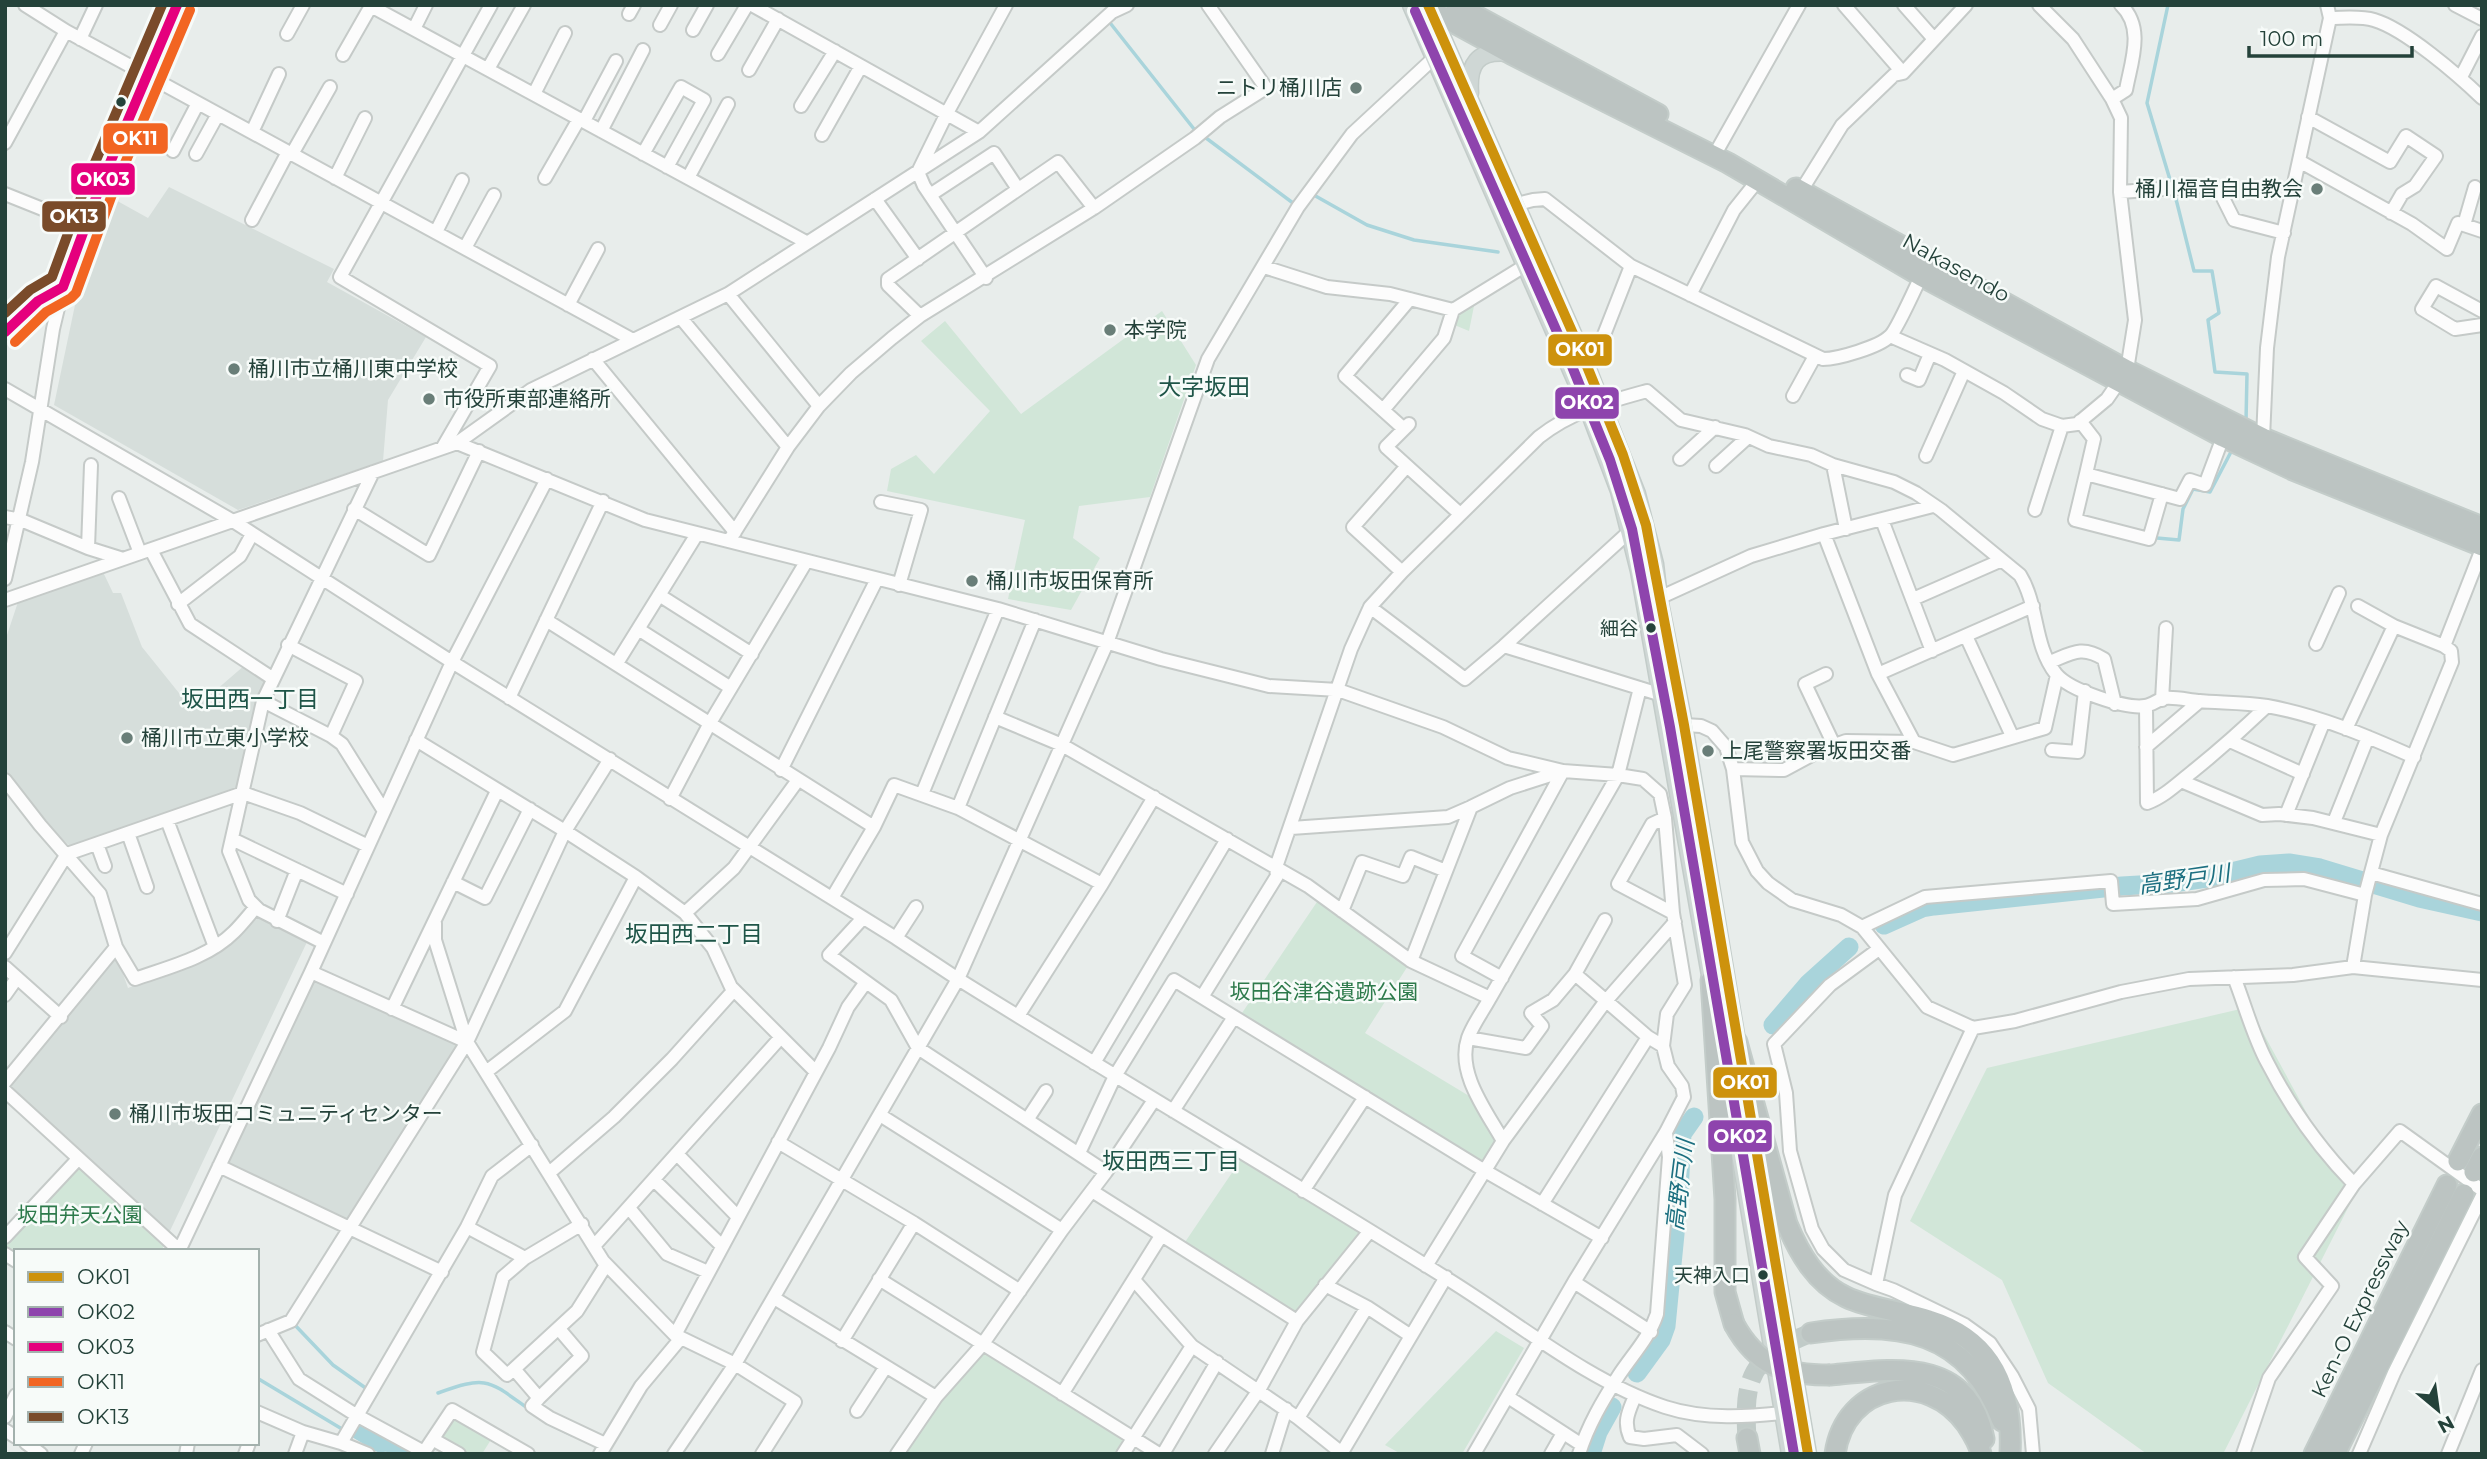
<svg xmlns="http://www.w3.org/2000/svg" width="2487" height="1459" font-family="Montserrat,'Noto Sans JP',sans-serif">
	<rect width="100%" height="100%" fill="#e8edeb"/>
	<path fill="#d6dedb" d="M169,187L334,269L327,282L426,337L388,400L383,461L238,510L54,405L79,286L112,198L148,218Z
		M103,572L113,593H121L142,647L187,703H201L245,665L262,674L265,681L259,697L235,791L72,848L44,822L5,773V641L18,602Z
		M258,918L307,942L168,1235L6,1088L116,954L128,988L210,957Z
		M311,972L467,1042L351,1227L219,1166Z"/>
	<path fill="#d1e6d8" d="M1476,296L1469,331L1452,324L1453,310Z
		M1162,311L1196,365L1150,497L1079,506L1073,538L1100,558L1071,610L1008,599L1025,520L887,491L891,469L916,455L934,474L990,411L921,341L945,321L1021,414Z
		M1321,896L1411,961L1365,1033L1484,1105L1503,1141L1485,1171L1242,1013Z
		M2249,1007L2353,1198L2223,1454H2147L2048,1383L2002,1280L1910,1221L1987,1068Z
		M1244,1155L1369,1232L1297,1321L1181,1248Z
		M78,1165L165,1244L161,1251H16V1256L5,1248V1242Z
		M1496,1331L1524,1348L1462,1454H1401L1385,1445Z
		M982,1345L1133,1438L1123,1454H899Z
		M456,1417L492,1438L482,1454H467L443,1440L442,1436L450,1419Z"/>
	<path fill="#a9d4db" d="M360,1423L418,1454C383,1454 381,1452 351,1435Z"/>
	<g fill="none" stroke-linecap="round" stroke-linejoin="round">
		<path stroke="#a9d4db" stroke-width="3.5" d="M2168,5L2147,103L2177,203L2194,271H2212L2219,313L2208,320L2215,372L2247,374L2246,421
			M1107,19L1194,129L1297,206
			M1312,194L1367,225L1414,240L1498,252
			M2157,538L2179,540L2183,509L2193,489L2210,492L2232,450
			M292,1322L333,1365L367,1389
			M257,1378L377,1450L387,1454
			M438,1393C488,1375 488,1380 530,1410
			M551,1425L572,1435"/>
		<path stroke="#a9d4db" stroke-width="19" d="M1884,925L1922,908L1934,906L2122,886L2173,883L2207,878L2260,865L2289,863L2320,868L2419,898L2482,912
			M1773,1025L1809,983L1849,947
			M1637,1373L1661,1340L1666,1326L1679,1193L1682,1134L1694,1117
			M1591,1454L1598,1432L1612,1407"/>
		<path stroke="#c1cbc8" stroke-width="19" stroke-dasharray="19 10" stroke-linecap="butt" d="M1747,1438C1743,1376 1752,1356 1811,1333"/>
		<g stroke="#c5cac8" stroke-width="16">
			<path id="minor" d="M25,5L66,31L633,340
				M369,5L806,242
				M752,5L979,132
				M1844,5L1903,73
				M1904,5L1934,39
				M2455,5L2482,19
				M629,14L634,5
				M2330,18C2344,18 2361,16 2374,20C2405,29 2458,75 2482,98
				M660,25L671,5
				M414,29L426,5
				M693,30L707,5
				M287,34L303,5
				M80,39L96,5
				M718,54L747,5
				M343,55L371,6
				M488,69L524,5
				M749,70L778,19
				M2461,77L2482,36
				M534,94L565,33
				M2112,99L2126,90C2131,62 2145,28 2121,5
				M801,106L835,51
				M2308,117L2390,162L2406,136L2436,156L2415,186L2402,194L2391,213
				M584,121L616,61
				M601,131L643,50
				M252,132L279,74
				M822,135L861,66
				M5,143L66,31
				M1719,147L1799,5
				M173,151L198,103
				M196,154L218,114
				M292,154L330,87
				M643,154L681,87L704,100L667,167
				M2299,161L2412,224L2447,249L2458,223L2482,231
				M335,178L365,118
				M545,178L579,119
				M688,178L728,104
				M1801,191L1842,125L1894,75L1903,73L1966,5
				M2120,192L2204,186L2221,194L2234,220L2284,233
				M5,194L85,226
				M930,195L994,153L1018,189
				M875,199L918,259
				M1517,204L1533,200L1545,199L1631,266L1823,359C1838,359 1879,347 1890,336C1897,330 1917,284 1923,272
				M252,220L288,152
				M2464,225L2475,187
				M436,232L462,180
				M465,248L494,195
				M1264,267L1327,287L1390,294L1453,310
				M986,278L924,186L918,172L947,113L1006,5
				M728,294L819,406
				M1690,295L1734,210L1758,180
				M568,305L598,249
				M2482,311L2436,286L2422,309L2455,329L2482,325
				M920,316L888,285V279L1058,162L1094,208
				M681,318L788,447
				M5,332L38,301L63,287
				M1890,336L1945,360L2004,393L2042,419L2062,426L2077,424L2107,399L2127,370L2135,320L2120,192L2121,118L2112,99L2073,39L2039,5
				M1582,354L1600,345L1631,266
				M593,359L735,532
				M1907,375L1919,380L1930,354
				M5,389L233,521L452,662L896,938L958,979C1120,1080 1285,1177 1446,1278C1516,1321 1587,1381 1665,1407C1705,1420 1749,1417 1791,1412
				M1793,396L1815,356
				M1383,410L1444,338L1453,310L1526,265
				M2080,421L2094,439L2086,474L2180,499L2190,480L2205,485L2223,437
				M1409,424L1386,447L1460,514
				M1404,429L1345,376L1410,299
				M2263,438L2267,348L2278,257L2330,18L2327,5
				M457,443L645,520L998,609L1161,659L1269,686L1338,690L1443,727L1508,758L1563,771L1618,775L1643,779L1660,794L1665,818L1673,913L1685,985L1667,1014L1663,1046L1668,1066L1682,1086L1684,1097L1666,1132L1574,1282L1474,1454
				M443,447L490,366L340,277L491,5
				M1926,456L1964,371
				M1680,459L1715,427
				M1833,465L1846,529
				M1716,466L1748,437
				M2086,474L2075,520L2149,539L2162,494
				M119,498L140,553
				M881,502L921,510L899,585
				M354,509L429,555L479,451
				M2035,510L2062,426
				M5,517L21,520L88,548L123,559
				M1882,520L1932,651
				M1824,534L1878,674L1914,742L1953,755L2045,728L2057,675
				M729,541L788,447L819,406L851,373L892,338L920,316L1094,208L1195,138L1220,117L1266,88L1208,5
				M88,548L91,465
				M151,550L190,624L272,678
				M1402,572L1353,527L1407,466
				M5,579L32,462L53,329L63,287L101,184L177,5
				M659,595L752,654
				M1659,598L1751,556L1824,534L1933,506
				M1913,599L2002,560
				M5,600L457,443L531,390L728,294L979,132L1112,12L1127,5
				M178,604L240,556L252,534
				M2358,606L2394,626L2444,646
				M1370,607L1465,679L1504,646L1662,695
				M546,620L874,827
				M638,629L731,688
				M1966,636L2012,736
				M2316,644L2339,593
				M288,645L356,681L331,736
				M1504,646L1630,531
				M2050,662C2072,653 2082,645 2104,659L2115,704
				M617,663L697,534
				M1826,674L1805,684L1834,745
				M1878,674L2033,606
				M509,698L603,501
				M2162,700L2166,628
				M263,701L331,736L342,744L384,811
				M2146,706L2147,803C2164,797 2178,783 2192,772C2218,751 2243,729 2267,706
				M995,717L1062,745L1308,886L1411,961L1490,998C1483,1011 1473,1024 1468,1038C1456,1073 1487,1112 1503,1141
				M1668,728L1684,725L1701,726L1712,731L1726,747L1733,769L1742,842L1757,871L1768,883L1792,900L1841,915L1862,927L1927,1007L1973,1028L2015,1021L2121,992L2189,979L2293,975L2353,967L2482,980
				M2346,729L2394,626
				M416,740L565,831L636,877L565,1011L486,1072
				M2230,741L2303,774
				M2146,747L2200,701
				M2052,750L2078,752L2085,691
				M1733,769L1784,770L1821,750L1846,741L1914,742
				M781,770L877,579
				M5,780L40,825L100,894L116,947L5,1082
				M2181,781L2262,815L2279,814L2313,818L2381,835
				M922,794L998,609
				M670,799L710,723L806,562
				M958,808L1035,620
				M2286,815L2324,721
				M1665,818L1652,824L1618,884L1673,913
				M167,820L215,947
				M2334,822L2368,737
				M1291,828L1448,817L1471,807
				M128,833L147,887
				M232,839L347,894
				M97,844L105,866
				M2371,873L2482,904
				M636,877L685,913L713,948L731,987L781,1037
				M453,882L485,898L530,809
				M832,898L874,827L894,785L958,808L1102,884L1154,797
				M1342,911L1362,862L1403,876L1411,857L1446,871
				M685,913L734,868L798,780
				M863,918L829,955L891,1000L918,1048L1106,1172
				M277,921L297,870
				M435,923V940L467,1042L603,1261L675,1335L735,1364L795,1402L762,1454
				M1862,927L1925,897L2111,881L2113,904L2197,899L2264,880L2304,879L2365,895
				M896,938L916,907
				M324,943L259,910L249,900L229,851L263,701L373,472
				M116,947L135,979C169,967 208,958 234,932C242,924 249,915 256,907
				M5,953L67,854L243,793L300,813L368,846
				M1411,961L1471,807L1510,788L1563,771
				M5,967L61,1017
				M2353,967L2365,895L2381,835L2452,662L2451,651L2444,646L2482,549
				M311,972L467,1042
				M1575,974L1605,920
				M2234,977C2245,1005 2253,1036 2267,1062C2290,1107 2319,1148 2354,1184L2305,1257L2332,1286L2269,1378L2243,1454
				M1502,978L1462,956L1563,771
				M5,995L17,978
				M1202,997L1277,876L1276,867L1351,649L1370,607L1402,572L1539,437C1572,411 1607,402 1647,391L1681,420L1745,435L1769,446L1811,455L1833,465L1894,482L1916,493L1941,510L2020,575C2039,606 2033,645 2056,674C2069,690 2125,709 2145,706C2152,705 2159,699 2165,698C2175,697 2188,700 2198,701C2220,703 2244,702 2267,706C2318,715 2367,736 2414,757
				M1490,998L1618,775L1640,688
				M392,1009L497,791
				M1018,1016L1102,884
				M1973,1028L1895,1195L1876,1284L1893,1290L1965,1325L1990,1343L2012,1376L2029,1409L2033,1454
				M1468,1038L1526,1048L1542,1026L1531,1013L1553,1000L1575,974L1648,1037L1663,1046
				M1094,1063L1227,839
				M5,1091L179,1250
				M1173,1111L1234,1017
				M880,1115L1062,1230
				M1027,1120L1046,1091
				M778,1142L914,1223L1020,1291
				M1079,1153L1115,1076L1174,980L1485,1171L1602,1238
				M677,1154L738,1217
				M219,1166L442,1272
				M549,1173L614,1117L672,1059L734,990
				M654,1180L722,1246
				M2354,1184L2400,1131L2482,1190
				M1092,1191L1297,1321
				M1303,1191L1365,1097
				M1542,1204L1648,1037
				M629,1208L667,1254L708,1272
				M467,1227L492,1176L532,1145
				M5,1237L78,1159
				M594,1246L781,1037L816,1072
				M179,1251L311,972L452,662L547,479
				M5,1254L16,1261
				M1426,1266L1503,1141L1605,1002L1675,922
				M879,1279L1159,1454
				M1134,1280L1192,1346L1298,1418L1343,1454
				M1574,1282L1651,1332
				M1876,1284L1844,1270L1823,1249L1812,1229L1790,1151L1786,1093L1774,1044L1830,985L1879,949
				M1325,1285L1367,1307L1411,1336
				M774,1298L936,1397
				M559,1329L582,1356L539,1398L514,1369L577,1311L606,1265
				M268,1330L299,1379L356,1415L424,1452L452,1410L528,1454
				M5,1332L16,1339
				M257,1335L291,1321L467,1042L565,831L610,759
				M675,1335L829,1048L848,1007L866,982
				M842,1341L914,1223
				M514,1369L507,1375L483,1352L503,1277L525,1258
				M1062,1394L1161,1236
				M1635,1396C1629,1411 1623,1421 1630,1437L1644,1439L1677,1435L1702,1454
				M1508,1397L1582,1445
				M539,1398L532,1406L550,1418L605,1444
				M857,1411L885,1368
				M257,1412L303,1432L341,1443L368,1454
				M5,1417L16,1395
				M1298,1418L1367,1307
				M5,1430L16,1437
				M434,1440L459,1454
				M26,1443L41,1454
				M341,1443L467,1227L525,1258L582,1224
				M81,1454L86,1443
				M186,1454L188,1443
				M245,1454L249,1443
				M295,1454L303,1432
				M600,1454L641,1386L681,1338
				M674,1454L735,1364L958,979L1107,643L1208,359L1298,207L1352,134L1435,57
				M897,1454L936,1397L982,1345L1062,1230L1106,1172L1154,1100
				M1123,1454L1192,1346
				M1163,1454L1217,1362
				M1215,1454L1259,1390L1297,1321L1369,1232
				M1272,1454L1286,1409
				M1341,1454L1446,1277
				M1551,1454L1563,1433
				M1579,1454C1588,1425 1603,1400 1619,1375C1633,1354 1649,1338 1657,1314L1669,1157L1666,1133
				M2359,1454L2394,1373L2482,1196
				M2448,1454L2482,1370"/>
		</g>
		<g stroke="#c3ccc9" stroke-width="19">
			<path id="major" d="M1411,5L1588,409L1619,491L1639,571L1713,992
				M1429,7L1582,354L1637,494L1655,564L1659,598L1684,725L1739,1053
				M1470,93C1468,64 1477,50 1508,53
				M1723,1052L1790,1454
				M1751,1123L1808,1454"/>
		</g>
		<g stroke="#c3ccc9" stroke-width="23">
			<path id="highway" d="M1421,5L1511,54L1728,163L1921,276L2223,437L2293,470L2482,546
				M1456,5L1658,114
				M1796,188L2127,370L2263,438L2482,527
				M1711,980L1725,1199V1292L1734,1324
				M1737,1042L1787,1224C1799,1253 1816,1283 1846,1297C1871,1309 1902,1311 1929,1320C1994,1340 2013,1391 2010,1454
				M2458,1161L2482,1114
				M2474,1172L2482,1157
				M1811,1333C1898,1320 1968,1330 2002,1421
				M1830,1375C1894,1369 1968,1356 1984,1439
				M1747,1438L1750,1454
				M1835,1454C1845,1383 1927,1368 1967,1425C1973,1434 1979,1443 1981,1454
				M2314,1454L2447,1185
				M2335,1454L2464,1194"/>
		</g>
		<use href="#minor" stroke="#fcfcfc" stroke-width="12"/>
		<use href="#major" stroke="#cfd7d5" stroke-width="16"/>
		<use href="#highway" stroke="#bcc4c2" stroke-width="19"/>
		<g stroke="#c3ccc9" stroke-width="23" stroke-linecap="butt">
			<path id="highway-bridge" d="M1734,1324C1757,1366 1785,1375 1830,1375"/>
		</g>
		<use href="#highway-bridge" stroke="#bcc4c2" stroke-width="19"/>
		<g stroke="#f7fbf9" stroke-width="16">
			<path id="bus-1" d="M1428,5L1582,354L1623,455L1646,525L1684,725L1808,1454"/>
		</g>
		<g stroke="#f7fbf9" stroke-width="16">
			<path id="bus-2" d="M1415,11L1569,359L1610,460L1632,529L1670,727L1794,1454"/>
		</g>
		<g stroke="#f7fbf9" stroke-width="16">
			<path id="bus-3" d="M5,332L38,301L63,287L101,184L177,5"/>
		</g>
		<g stroke="#f7fbf9" stroke-width="16">
			<path id="bus-4" d="M15,342L46,312L71,298L76,293L114,189L190,10"/>
		</g>
		<g stroke="#f7fbf9" stroke-width="16">
			<path id="bus-5" d="M5,313L30,290L52,277L88,179L162,5"/>
		</g>
		<use href="#bus-1" stroke="#cd920c" stroke-width="10"/>
		<use href="#bus-2" stroke="#8e44ad" stroke-width="10"/>
		<use href="#bus-3" stroke="#e5007d" stroke-width="10"/>
		<use href="#bus-4" stroke="#f26522" stroke-width="10"/>
		<use href="#bus-5" stroke="#7a4b2a" stroke-width="10"/>
	</g>
	<g fill="#697e78" stroke="#f7fbf9" stroke-width="2.5">
		<circle cx="1356" cy="88" r="7"/>
		<circle cx="2317" cy="189" r="7"/>
		<circle cx="1110" cy="330" r="7"/>
		<circle cx="234" cy="369" r="7"/>
		<circle cx="429" cy="399" r="7"/>
		<circle cx="972" cy="581" r="7"/>
		<circle cx="127" cy="738" r="7"/>
		<circle cx="1708" cy="751" r="7"/>
		<circle cx="115" cy="1114" r="7"/>
	</g>
	<g fill="#24423a" stroke="#f7fbf9" stroke-width="2.5">
		<circle cx="121" cy="102" r="6"/>
		<circle cx="1651" cy="628" r="6"/>
		<circle cx="1763" cy="1275" r="6"/>
	</g>
	<g text-anchor="middle" stroke-width="5" stroke-linejoin="round" paint-order="stroke">
		<g font-size="19" fill="#24423a" stroke="#f7fbf9" text-anchor="end">
			<text x="1638" y="635">細谷</text>
			<text x="1750" y="1282">天神入口</text>
		</g>
		<g font-size="21" fill="#24423a" stroke="#f7fbf9" text-anchor="start">
			<text x="1342" y="95" text-anchor="end">ニトリ桶川店</text>
			<text x="2303" y="196" text-anchor="end">桶川福音自由教会</text>
			<text x="1124" y="337">本学院</text>
			<text x="248" y="376">桶川市立桶川東中学校</text>
			<text x="443" y="406">市役所東部連絡所</text>
			<text x="986" y="588">桶川市坂田保育所</text>
			<text x="141" y="745">桶川市立東小学校</text>
			<text x="1722" y="758">上尾警察署坂田交番</text>
			<text x="129" y="1121">桶川市坂田コミュニティセンター</text>
		</g>
		<g font-size="21" fill="#24423a" stroke="#f7fbf9">
			<text transform="translate(1956 268) rotate(29)" y="7">Nakasendo</text>
			<text transform="translate(2360 1309) rotate(-64)" y="7">Ken-O Expressway</text>
		</g>
		<g font-size="21" fill="#2d7a4b" stroke="#f7fbf9">
			<text x="1324" y="999">坂田谷津谷遺跡公園</text>
			<text x="80" y="1222">坂田弁天公園</text>
		</g>
		<g font-size="23" fill="#1f5548" stroke="#f7fbf9">
			<text x="1204" y="395">大字坂田</text>
			<text x="250" y="707">坂田西一丁目</text>
			<text x="694" y="942">坂田西二丁目</text>
			<text x="1171" y="1169">坂田西三丁目</text>
		</g>
		<g font-size="23" font-style="italic" fill="#1c6f80" stroke="#f7fbf9">
			<text transform="translate(2184 879) rotate(-8)" y="8">高野戸川</text>
			<text transform="translate(1680 1185) rotate(-83)" y="8">高野戸川</text>
		</g>
	</g>
	<g stroke="#f7fbf9" stroke-width="2.5">
		<rect x="102" y="122" width="67" height="33" rx="7" fill="#f26522"/>
		<rect x="70" y="162" width="66" height="34" rx="7" fill="#e5007d"/>
		<rect x="41" y="200" width="66" height="33" rx="7" fill="#7a4b2a"/>
		<rect x="1547" y="333" width="66" height="34" rx="7" fill="#cd920c"/>
		<rect x="1554" y="386" width="66" height="34" rx="7" fill="#8e44ad"/>
		<rect x="1712" y="1066" width="66" height="33" rx="7" fill="#cd920c"/>
		<rect x="1707" y="1119" width="66" height="34" rx="7" fill="#8e44ad"/>
	</g>
	<g font-size="19" text-anchor="middle" font-weight="bold" fill="#fff">
		<text x="135" y="145">OK11</text>
		<text x="103" y="186">OK03</text>
		<text x="74" y="223">OK13</text>
		<text x="1580" y="356">OK01</text>
		<text x="1587" y="409">OK02</text>
		<text x="1745" y="1089">OK01</text>
		<text x="1740" y="1143">OK02</text>
	</g>
	<rect width="2487" height="1459" fill="none" stroke="#24423a" stroke-width="14"/>
	<rect x="14" y="1249" width="245" height="196" fill="#f7fbf9" stroke="#a3b1ad" stroke-width="2"/>
	<rect x="28" y="1272" width="35" height="10" fill="#cd920c" stroke="#a3b1ad" stroke-width="2"/>
	<text x="77" y="1284" font-size="21" fill="#24423a">OK01</text>
	<rect x="28" y="1307" width="35" height="10" fill="#8e44ad" stroke="#a3b1ad" stroke-width="2"/>
	<text x="77" y="1319" font-size="21" fill="#24423a">OK02</text>
	<rect x="28" y="1342" width="35" height="10" fill="#e5007d" stroke="#a3b1ad" stroke-width="2"/>
	<text x="77" y="1354" font-size="21" fill="#24423a">OK03</text>
	<rect x="28" y="1377" width="35" height="10" fill="#f26522" stroke="#a3b1ad" stroke-width="2"/>
	<text x="77" y="1389" font-size="21" fill="#24423a">OK11</text>
	<rect x="28" y="1412" width="35" height="10" fill="#7a4b2a" stroke="#a3b1ad" stroke-width="2"/>
	<text x="77" y="1424" font-size="21" fill="#24423a">OK13</text>
	<g transform="translate(2438 1410) rotate(151)" stroke="#f7fbf9" stroke-width="5" paint-order="stroke">
	<path d="M0-5L12 26L0 18L-12 26Z" fill="#24423a"/>
	<text y="-10" font-size="19" font-weight="bold" text-anchor="middle" fill="#24423a">N</text>
	</g>
	<path d="M2249 46v10h163v-10" fill="none" stroke="#24423a" stroke-width="3.5"/>
	<text x="2260" y="46" font-size="21" fill="#24423a" stroke="#f7fbf9" stroke-width="5" paint-order="stroke">100 m</text>
</svg>
